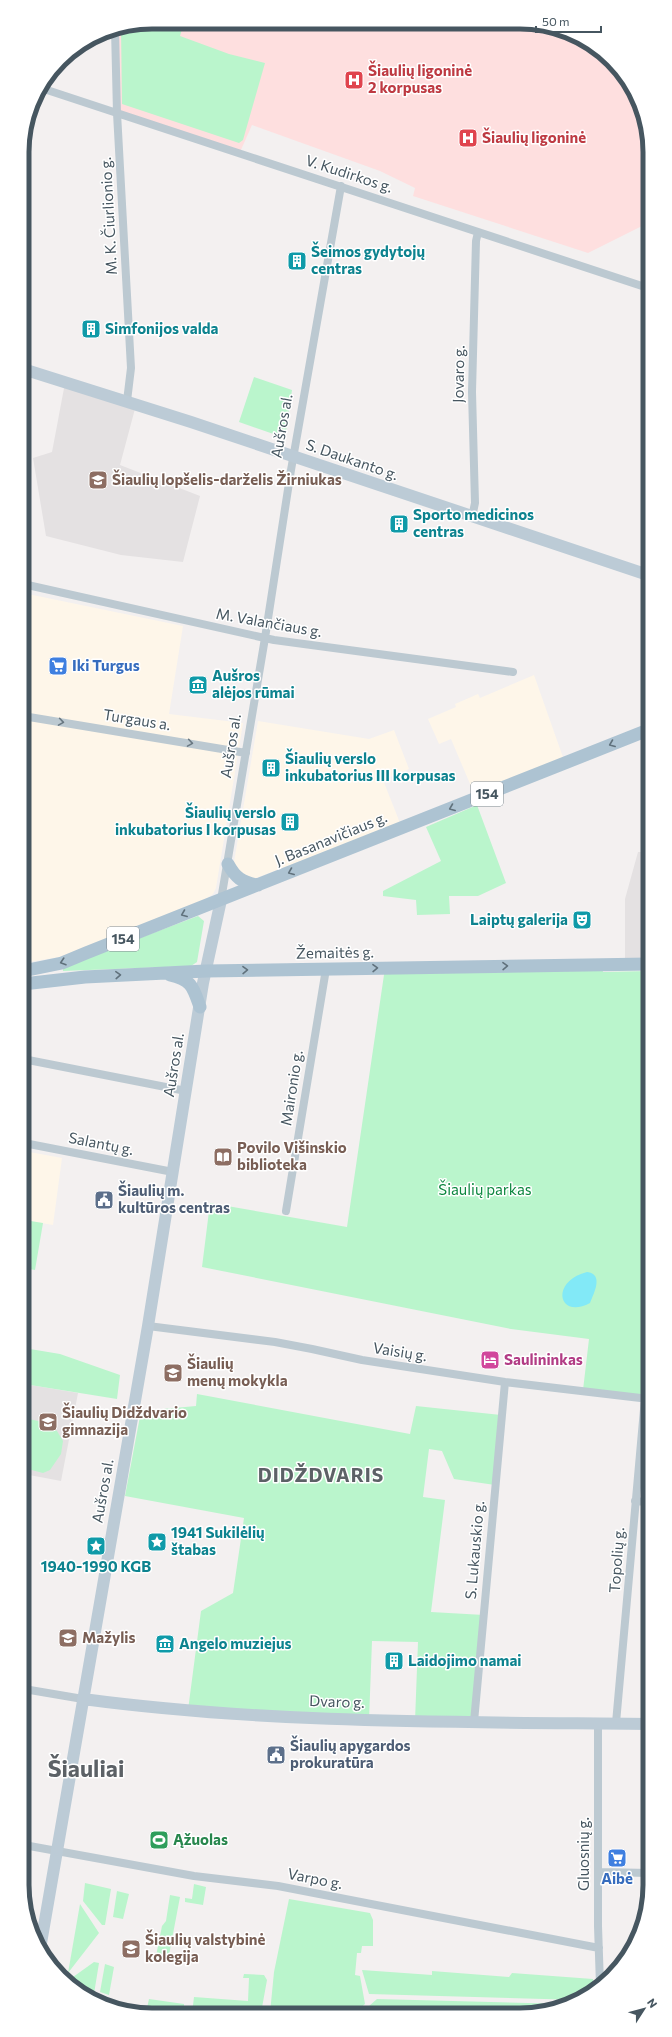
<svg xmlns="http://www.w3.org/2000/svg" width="672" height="2037" font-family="Commissioner,sans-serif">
	<rect width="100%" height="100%" fill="#f3f0f0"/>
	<path fill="#fef6e9" d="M23,593L183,626L169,714L243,723L216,888L213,894L204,900L78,950L59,957L23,963Z
		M534,675L565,763L476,798L451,739L439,744L428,719L456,707L455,704L478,694L480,698Z
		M258,721L369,739L394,730L409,769L383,780L400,823L251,880L243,877L234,862Z
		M24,1151L62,1158L53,1225L24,1220Z"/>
	<path fill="#e4e1e2" d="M65,383L136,405L120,465L200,496L183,562L121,555L46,536L33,458L52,452Z
		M638,852H648L649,964L625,965V899Z
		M24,1384L78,1393L61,1481L24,1474Z"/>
	<path fill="#fedfdf" d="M152,22L546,25L585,39L612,60L637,94L648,127V223L588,253L413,196L415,188L380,171L252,125L240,152L117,113L115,29Z"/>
	<path fill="#baf5cc" d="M152,22H184L180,36L229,54L265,63L243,140L239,143L122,104L121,28Z
		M254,377L292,390L285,438L239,422Z
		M477,805L506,883L478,896H449L450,914L417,915L416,900L383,896V891L441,861L426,827Z
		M198,916L204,921L197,962L191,966L63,971V967Z
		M601,965L603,972L649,971V1399L583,1390L589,1339L511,1329L202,1267L210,1203L347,1227L385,968Z
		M24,1220L43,1223L35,1270L24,1268Z
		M24,1348L60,1354L120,1375L117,1399L24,1384Z
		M197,1394L410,1434L416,1406L501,1415L495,1485L454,1479L442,1451L429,1449L423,1497L445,1500L431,1612L484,1615L474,1722L415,1721L418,1642L372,1641L369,1720L188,1710L201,1611L233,1593L244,1518L125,1496L141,1411L196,1406Z
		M24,1418L48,1423L57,1431L63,1441L61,1454L50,1470L43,1473L24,1468Z
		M85,1883L111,1889L105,1925H102L83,1901Z
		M194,1884L206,1887L203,1905L185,1902V1898L192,1899Z
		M117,1891L129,1894L123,1919L113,1917Z
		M170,1895L180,1897L169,1955L166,1960L162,1961L156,1956L162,1926L166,1921Z
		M289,1899L370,1913L373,1920V1946H362L361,1953H357L355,1975L360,1976L365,2004L355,2013H270L274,1972Z
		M80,1904L99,1933L68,1973Z
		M94,1962L99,1963L93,2000L66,1982Z
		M105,1964L114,1967L109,1995L100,1992Z
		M362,1970L432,1975V1971L509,1977L512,1973L593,1979V1991L580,2000L369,1994Z
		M244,1974L264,1975L267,1980L261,2013H192L194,1997L248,2001L249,1978H243Z
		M149,1999L184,2004V2013H143L116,2009L119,2003L147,2008Z
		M377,1999L568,2004L545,2013H361Z"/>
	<path fill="#82e9f7" d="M587,1272C604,1274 594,1293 590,1303C559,1320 549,1282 587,1272Z"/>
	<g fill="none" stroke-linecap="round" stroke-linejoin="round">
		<path stroke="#bcc9d1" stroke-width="8" d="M115,29L117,113L131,368L127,401
			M41,88L648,288
			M472,517L475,503L472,392L476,241L478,232
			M23,584L274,640L513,672
			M23,716L246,753
			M221,900L265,638L291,470L341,186
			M23,1059L186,1091
			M24,1143L173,1172
			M286,1211L326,969
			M148,1326L275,1342L312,1349L362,1360L505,1382L649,1399
			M635,1501L649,1502
			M24,1689L83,1699
			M474,1722L505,1382
			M598,1723V1926L600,1985
			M616,1723L645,1398
			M24,1845L194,1876L278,1886L599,1948
			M599,1872L650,1873"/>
		<path stroke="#bccbd6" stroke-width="12" d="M23,369L191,422L648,575
			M83,1699C270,1724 461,1722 650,1724
			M40,1949L148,1326L203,983L221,900"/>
		<path stroke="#adc3d2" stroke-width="13" d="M228,864C235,877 242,883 258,885
			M23,971L62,963L86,953L648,730
			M170,975C192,980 193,987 200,1007
			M23,984L85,977L206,971L649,964"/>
	</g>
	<defs><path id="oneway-chevron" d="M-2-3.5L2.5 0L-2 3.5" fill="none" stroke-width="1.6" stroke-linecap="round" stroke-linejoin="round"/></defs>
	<g stroke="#697882">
		<use href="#oneway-chevron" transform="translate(61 722) rotate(9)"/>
		<use href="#oneway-chevron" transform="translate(190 743) rotate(9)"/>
	</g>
	<g stroke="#60717c">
		<use href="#oneway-chevron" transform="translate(612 744) rotate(158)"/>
		<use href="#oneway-chevron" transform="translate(452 808) rotate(158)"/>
		<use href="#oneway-chevron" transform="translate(291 872) rotate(158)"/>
		<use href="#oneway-chevron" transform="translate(184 914) rotate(158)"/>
		<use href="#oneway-chevron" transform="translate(63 962) rotate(162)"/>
		<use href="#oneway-chevron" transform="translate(505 966) rotate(-1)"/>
		<use href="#oneway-chevron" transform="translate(375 968) rotate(-1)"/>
		<use href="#oneway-chevron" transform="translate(245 970) rotate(-1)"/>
		<use href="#oneway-chevron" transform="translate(118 975) rotate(-3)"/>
	</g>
	<defs>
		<g id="hospital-square" transform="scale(1)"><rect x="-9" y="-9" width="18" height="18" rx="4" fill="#e0444e" stroke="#fff"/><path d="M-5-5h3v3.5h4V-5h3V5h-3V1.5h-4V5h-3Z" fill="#fff"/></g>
		<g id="building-square" transform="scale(1)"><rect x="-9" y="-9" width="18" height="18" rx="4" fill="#0f9aa8" stroke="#fff"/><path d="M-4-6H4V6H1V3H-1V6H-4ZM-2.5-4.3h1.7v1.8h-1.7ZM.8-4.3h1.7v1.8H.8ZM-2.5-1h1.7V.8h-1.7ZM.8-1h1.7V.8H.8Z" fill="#fff"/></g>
		<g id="school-square" transform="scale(1)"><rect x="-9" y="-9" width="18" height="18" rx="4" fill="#8d6e63" stroke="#fff"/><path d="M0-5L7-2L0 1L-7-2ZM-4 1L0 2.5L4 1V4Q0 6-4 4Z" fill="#fff"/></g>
		<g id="supermarket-square" transform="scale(1)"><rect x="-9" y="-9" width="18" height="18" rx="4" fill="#3f7fe0" stroke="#fff"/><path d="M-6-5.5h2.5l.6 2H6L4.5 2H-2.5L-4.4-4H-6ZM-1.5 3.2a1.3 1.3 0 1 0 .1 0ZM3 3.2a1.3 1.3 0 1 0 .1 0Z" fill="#fff"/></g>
		<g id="museum-square" transform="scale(1)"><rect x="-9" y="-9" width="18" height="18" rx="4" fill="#0f9aa8" stroke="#fff"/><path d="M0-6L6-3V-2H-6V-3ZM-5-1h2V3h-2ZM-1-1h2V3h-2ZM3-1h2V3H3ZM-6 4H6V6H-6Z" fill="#fff"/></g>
		<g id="theatre-square" transform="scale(1)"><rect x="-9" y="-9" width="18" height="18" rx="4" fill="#0f9aa8" stroke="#fff"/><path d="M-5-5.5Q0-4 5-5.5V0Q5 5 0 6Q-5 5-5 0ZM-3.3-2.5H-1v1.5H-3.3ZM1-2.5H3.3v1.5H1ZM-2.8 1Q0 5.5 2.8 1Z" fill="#fff"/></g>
		<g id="library-square" transform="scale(1)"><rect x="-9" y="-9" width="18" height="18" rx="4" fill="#8d6e63" stroke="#fff"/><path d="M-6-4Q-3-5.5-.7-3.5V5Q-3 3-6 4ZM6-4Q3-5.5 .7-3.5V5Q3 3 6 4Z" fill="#fff"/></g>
		<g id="civic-square" transform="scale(1)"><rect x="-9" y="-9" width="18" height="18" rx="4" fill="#5c6f8a" stroke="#fff"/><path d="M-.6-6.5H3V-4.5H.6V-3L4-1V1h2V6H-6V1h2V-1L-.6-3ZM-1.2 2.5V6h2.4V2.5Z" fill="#fff"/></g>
		<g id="hotel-square" transform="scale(1)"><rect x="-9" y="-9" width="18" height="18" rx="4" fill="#d1479c" stroke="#fff"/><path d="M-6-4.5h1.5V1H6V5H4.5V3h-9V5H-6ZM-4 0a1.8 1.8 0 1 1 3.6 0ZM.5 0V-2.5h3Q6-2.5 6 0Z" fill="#fff"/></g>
		<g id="sight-square" transform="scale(1)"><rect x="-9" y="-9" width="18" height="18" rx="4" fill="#0f9aa8" stroke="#fff"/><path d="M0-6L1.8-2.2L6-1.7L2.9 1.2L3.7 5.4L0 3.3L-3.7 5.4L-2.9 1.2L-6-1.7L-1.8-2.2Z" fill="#fff"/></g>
		<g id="stadium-square" transform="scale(1)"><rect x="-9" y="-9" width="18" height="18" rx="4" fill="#2e9e5b" stroke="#fff"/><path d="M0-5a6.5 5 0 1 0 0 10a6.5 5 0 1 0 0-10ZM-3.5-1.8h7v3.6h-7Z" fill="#fff"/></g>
		<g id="university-square" transform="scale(1)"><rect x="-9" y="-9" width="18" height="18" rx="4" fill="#8d6e63" stroke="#fff"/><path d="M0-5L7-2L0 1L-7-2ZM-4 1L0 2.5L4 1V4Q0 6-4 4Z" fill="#fff"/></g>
	</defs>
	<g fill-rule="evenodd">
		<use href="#hospital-square" x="354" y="80"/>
		<use href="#hospital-square" x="468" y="138"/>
		<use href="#building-square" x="297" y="261"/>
		<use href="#building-square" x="91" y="329"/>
		<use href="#school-square" x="98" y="480"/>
		<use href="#building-square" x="399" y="524"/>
		<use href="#supermarket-square" x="58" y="666"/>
		<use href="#museum-square" x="198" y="685"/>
		<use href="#building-square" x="271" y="768"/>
		<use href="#building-square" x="290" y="822"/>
		<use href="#theatre-square" x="582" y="920"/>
		<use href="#library-square" x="223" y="1157"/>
		<use href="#civic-square" x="104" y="1200"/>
		<use href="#hotel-square" x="490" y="1360"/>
		<use href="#school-square" x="173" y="1373"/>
		<use href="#school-square" x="48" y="1422"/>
		<use href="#sight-square" x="157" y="1542"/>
		<use href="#sight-square" x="96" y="1546"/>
		<use href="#school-square" x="68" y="1638"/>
		<use href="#museum-square" x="165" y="1644"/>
		<use href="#building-square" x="394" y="1661"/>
		<use href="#civic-square" x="276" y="1755"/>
		<use href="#stadium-square" x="159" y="1840"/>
		<use href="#supermarket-square" x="617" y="1858"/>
		<use href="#university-square" x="131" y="1949"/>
	</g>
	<g text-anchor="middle" stroke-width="3" stroke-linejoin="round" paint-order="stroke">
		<g fill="#fff" stroke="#7e8990" stroke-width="1">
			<rect x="471" y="782" width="32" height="24" rx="3"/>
			<rect x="107" y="927" width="32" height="24" rx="3"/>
		</g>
		<g font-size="14" font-weight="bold" fill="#465660">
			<text x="487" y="799">154</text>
			<text x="123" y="944">154</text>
		</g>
		<g font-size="15" font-weight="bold" fill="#be3a42" stroke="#fff" text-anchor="start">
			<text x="368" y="76">Šiaulių ligoninė<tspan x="368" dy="17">2 korpusas</tspan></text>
			<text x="482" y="143">Šiaulių ligoninė</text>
		</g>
		<g font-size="15" fill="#465660" stroke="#fff">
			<text transform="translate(349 174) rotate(18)" y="5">V. Kudirkos g.</text>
			<text transform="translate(109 216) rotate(-93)" y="5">M. K. Čiurlionio g.</text>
			<text transform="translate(459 374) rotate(-89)" y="5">Jovaro g.</text>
			<text transform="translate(282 426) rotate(-80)" y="5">Aušros al.</text>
			<text transform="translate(352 460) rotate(19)" y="5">S. Daukanto g.</text>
			<text transform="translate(269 623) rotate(10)" y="5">M. Valančiaus g.</text>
			<text transform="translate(137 720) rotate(9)" y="5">Turgaus a.</text>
			<text transform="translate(231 746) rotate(-81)" y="5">Aušros al.</text>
			<text transform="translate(331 839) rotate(-22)" y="5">J. Basanavičiaus g.</text>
			<text transform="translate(335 953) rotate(-1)" y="5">Žemaitės g.</text>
			<text transform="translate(174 1065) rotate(-81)" y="5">Aušros al.</text>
			<text transform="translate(292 1088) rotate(-81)" y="5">Maironio g.</text>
			<text transform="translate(101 1144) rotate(11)" y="5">Salantų g.</text>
			<text transform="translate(400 1352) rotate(9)" y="5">Vaisių g.</text>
			<text transform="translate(103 1491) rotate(-80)" y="5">Aušros al.</text>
			<text transform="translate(475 1550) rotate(-85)" y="5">S. Lukauskio g.</text>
			<text transform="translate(617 1560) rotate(-86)" y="5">Topolių g.</text>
			<text transform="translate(337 1702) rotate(2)" y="5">Dvaro g.</text>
			<text transform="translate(584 1854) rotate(-90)" y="5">Gluosnių g.</text>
			<text transform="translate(315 1879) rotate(11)" y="5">Varpo g.</text>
		</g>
		<g font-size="15" font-weight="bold" fill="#0d838f" stroke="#fff" text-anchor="start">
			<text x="311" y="257">Šeimos gydytojų<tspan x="311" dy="17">centras</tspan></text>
			<text x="105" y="334">Simfonijos valda</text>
			<text x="413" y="520">Sporto medicinos<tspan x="413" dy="17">centras</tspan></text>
			<text x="212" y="681">Aušros<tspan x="212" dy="17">alėjos rūmai</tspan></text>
			<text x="285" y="764">Šiaulių verslo<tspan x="285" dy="17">inkubatorius III korpusas</tspan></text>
			<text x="276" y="818" text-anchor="end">Šiaulių verslo<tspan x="276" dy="17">inkubatorius I korpusas</tspan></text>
			<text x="568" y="925" text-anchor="end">Laiptų galerija</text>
			<text x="171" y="1538">1941 Sukilėlių<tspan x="171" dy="17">štabas</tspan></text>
			<text x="96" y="1572" text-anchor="middle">1940-1990 KGB</text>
			<text x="179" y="1649">Angelo muziejus</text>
			<text x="408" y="1666">Laidojimo namai</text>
		</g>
		<g font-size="15" font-weight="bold" fill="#785e54" stroke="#fff" text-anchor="start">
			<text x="112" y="485">Šiaulių lopšelis-darželis Žirniukas</text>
			<text x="237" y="1153">Povilo Višinskio<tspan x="237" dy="17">biblioteka</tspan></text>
			<text x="187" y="1369">Šiaulių<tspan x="187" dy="17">menų mokykla</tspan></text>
			<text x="62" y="1418">Šiaulių Didždvario<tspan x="62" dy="17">gimnazija</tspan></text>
			<text x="82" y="1643">Mažylis</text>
			<text x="145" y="1945">Šiaulių valstybinė<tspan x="145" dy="17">kolegija</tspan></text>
		</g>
		<g font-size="15" font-weight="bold" fill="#366cbe" stroke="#fff" text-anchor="start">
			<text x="72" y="671">Iki Turgus</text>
			<text x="617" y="1884" text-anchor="middle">Aibė</text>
		</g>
		<g font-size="15" fill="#0c873f" stroke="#fff">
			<text x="485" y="1195">Šiaulių parkas</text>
		</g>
		<g font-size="15" font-weight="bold" fill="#4e5e75" stroke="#fff" text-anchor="start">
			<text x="118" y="1196">Šiaulių m.<tspan x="118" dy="17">kultūros centras</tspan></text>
			<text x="290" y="1751">Šiaulių apygardos<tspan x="290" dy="17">prokuratūra</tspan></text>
		</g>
		<g font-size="15" font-weight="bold" fill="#b23c85" stroke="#fff" text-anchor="start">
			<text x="504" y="1365">Saulininkas</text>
		</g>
		<g font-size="15" font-weight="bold" fill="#27864d" stroke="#fff" text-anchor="start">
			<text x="173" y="1845">Ąžuolas</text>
		</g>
		<g font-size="19" font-weight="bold" letter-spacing="1" fill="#5c6166" stroke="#fff">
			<text x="321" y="1482">DIDŽDVARIS</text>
		</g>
		<g font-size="23" font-weight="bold" fill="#5c6166" stroke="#fff">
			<text x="86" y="1777">Šiauliai</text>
		</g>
	</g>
	<path d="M0 0H672V2037H0ZM152 29H520A123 123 0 0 1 643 152V1885A123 123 0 0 1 520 2008H152A123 123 0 0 1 29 1885V152A123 123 0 0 1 152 29Z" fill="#fff" fill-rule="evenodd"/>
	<path fill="none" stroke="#465660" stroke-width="5" d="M152 29H520A123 123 0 0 1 643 152V1885A123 123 0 0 1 520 2008H152A123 123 0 0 1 29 1885V152A123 123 0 0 1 152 29Z"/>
	<g transform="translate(644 2009) rotate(54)" stroke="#ffffff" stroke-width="3" paint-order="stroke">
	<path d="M0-3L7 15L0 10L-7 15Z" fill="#465660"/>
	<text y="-6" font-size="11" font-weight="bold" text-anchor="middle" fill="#465660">N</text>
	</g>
	<path d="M536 26v6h65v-6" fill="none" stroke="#465660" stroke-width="2"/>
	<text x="542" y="26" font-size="12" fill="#465660" stroke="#ffffff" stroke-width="3" paint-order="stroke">50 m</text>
</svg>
